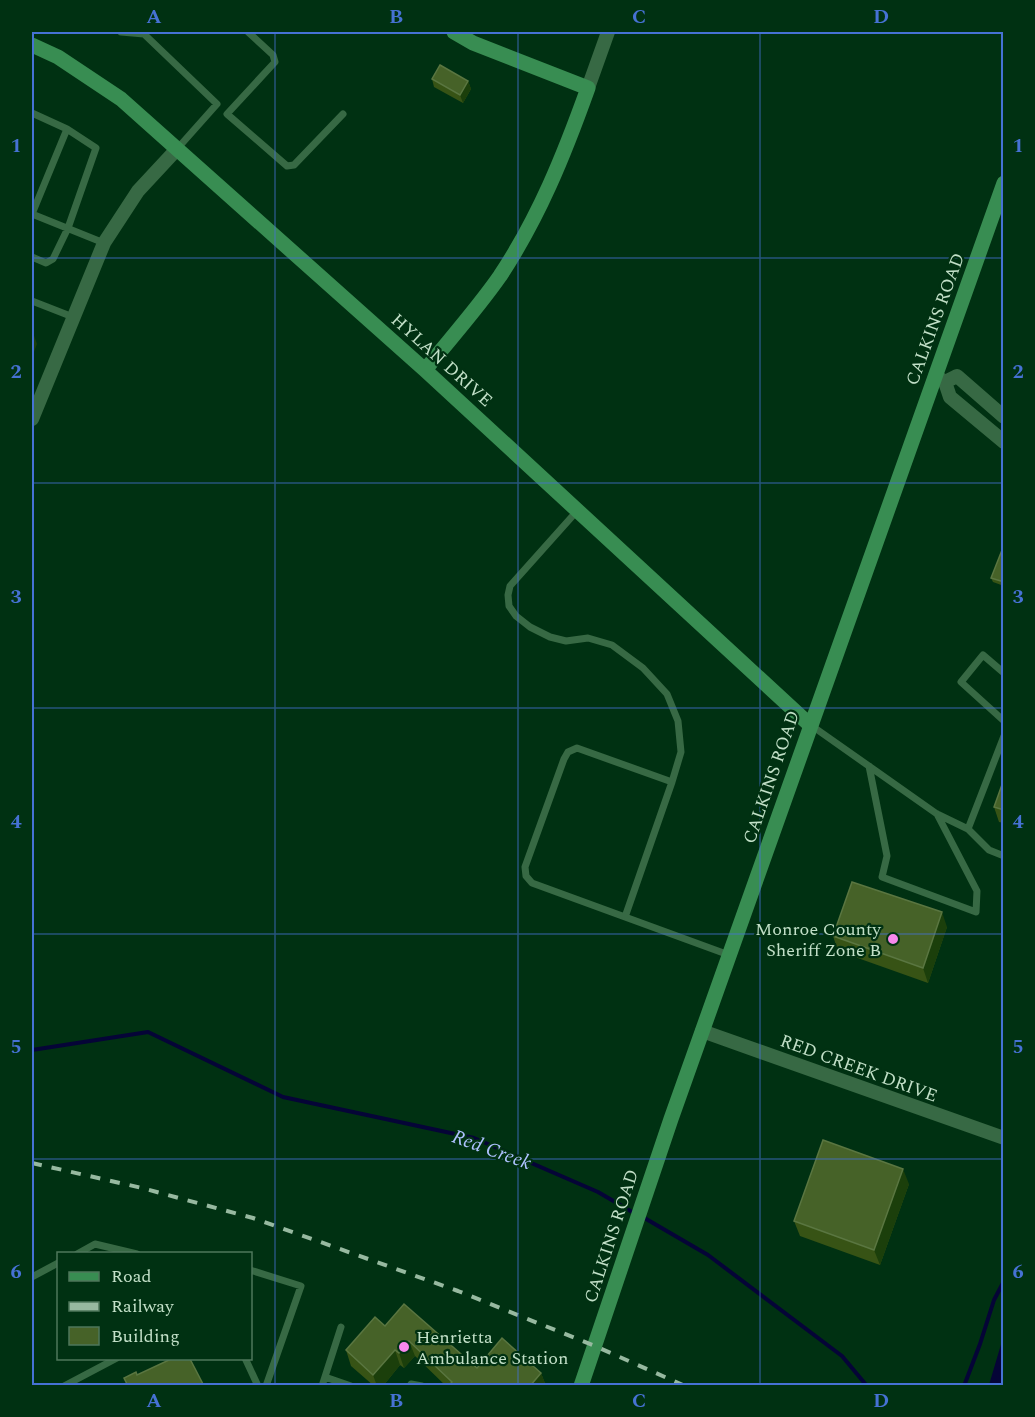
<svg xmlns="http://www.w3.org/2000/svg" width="1035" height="1417" font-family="Spectral,serif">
	<rect width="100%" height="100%" fill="#003112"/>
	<path fill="#050437" d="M1002,1341L1003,1385H989Z"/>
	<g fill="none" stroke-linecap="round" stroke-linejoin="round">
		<path stroke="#050437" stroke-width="4" d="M32,1050L148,1032L283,1097L474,1138L598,1192L634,1213
			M641,1216L708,1255L842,1356L867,1386
			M964,1386L980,1344L994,1300L1004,1281"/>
		<path stroke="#376944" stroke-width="7" d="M121,32L144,34L217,104L177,149
			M248,32L273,55L275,62L227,114L287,166L294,165L343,114
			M32,113L67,129L32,214
			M32,214L104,243
			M32,257L46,263L53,259L68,228L96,148L67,129
			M32,301L73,317
			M577,511L510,586L508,595L509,606L516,616L530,627L550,637L566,641L588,638L612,645L643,668L667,694L678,721L681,752L672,782L577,748L568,752L564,759L525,867L526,876L532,883L729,955
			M1004,673L983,655L961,682L1004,721
			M812,726L937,814L968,829L989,850L1004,856
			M869,766L887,856L882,877L976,912L977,891L937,814
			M968,829L1004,736
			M625,917L672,782
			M77,1254L95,1244L137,1254
			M250,1270L301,1286L266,1386
			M32,1277L58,1263
			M245,1358L258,1386
			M325,1377L351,1386
			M64,1386L117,1358
			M322,1386L341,1327
			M410,1386L411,1384L422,1386"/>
		<path stroke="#376944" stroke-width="14" d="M588,88L608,32
			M936,376L945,382L950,397L1004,442
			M945,382L957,376L1004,417
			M32,419L104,243L138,191L177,149
			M702,1031L1004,1138"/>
		<path stroke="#388d52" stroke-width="15" d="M32,45L58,57L121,99L425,370L810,725
			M425,370C450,339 477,309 500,276C539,217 564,155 588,88L473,43L454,32
			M581,1386L671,1119L1004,183"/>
		<path stroke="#97b9a0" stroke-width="4" stroke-dasharray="10 10" stroke-linecap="butt" d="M32,1163L142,1188L253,1218L458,1291L595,1346L685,1386"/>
	</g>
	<path fill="#375315" d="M432,79L468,81L471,89L463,103L434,87Z
		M1004,545V586L993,582L991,578Z
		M1004,779V823L999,822L994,807Z
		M947,927L928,983L838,951L833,936Z
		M909,1184L880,1265L800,1236L794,1221Z
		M385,1326L477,1368L541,1373L546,1386H446L415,1356L404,1368L400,1365L383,1386H374L351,1366L346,1350Z"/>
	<path fill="#1b3f0b" d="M468,81L471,89L463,103L460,95Z
		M32,135L34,141L32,147Z
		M32,330L37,344L32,357Z
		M942,912L947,927L928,983L923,968Z
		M903,1169L909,1184L880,1265L874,1250Z
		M409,1341L415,1356L404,1368L399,1353Z
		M395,1350L400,1365L383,1386H377L373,1375Z
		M541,1373L546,1386H530Z"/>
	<path fill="#466228" stroke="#5a7641" stroke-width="1.5" d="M440,65L468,81L460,95L432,79Z
		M1004,545V582L991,578Z
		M1004,779V810L994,807Z
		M852,882L942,912L923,968L833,936Z
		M823,1140L903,1169L874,1250L794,1221Z
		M404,1304L477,1368L502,1338L541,1373L530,1386H453L451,1383L452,1382L409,1341L399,1353L395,1350L373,1375L346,1350L375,1317L385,1326Z
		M171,1359H190L204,1386H128L124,1378L136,1372L137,1375Z"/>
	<path fill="none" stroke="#4672d4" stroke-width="1.5" stroke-opacity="0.55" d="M275,32V1386M518,32V1386M760,32V1386M32,258H1004M32,483H1004M32,708H1004M32,934H1004M32,1159H1004"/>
	<g fill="#f788ec" stroke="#003112" stroke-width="2">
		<circle cx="893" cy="939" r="6"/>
		<circle cx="404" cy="1347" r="6"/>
	</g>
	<g text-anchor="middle" stroke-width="4.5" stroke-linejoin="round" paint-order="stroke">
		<g font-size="18" fill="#c2e0c8" stroke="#003112">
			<text transform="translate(935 319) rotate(-70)" y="6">CALKINS ROAD</text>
			<text transform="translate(442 360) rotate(42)" y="6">HYLAN DRIVE</text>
			<text transform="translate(771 777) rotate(-71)" y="6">CALKINS ROAD</text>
			<text transform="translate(859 1068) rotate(20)" y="6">RED CREEK DRIVE</text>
			<text transform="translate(611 1236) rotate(-72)" y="6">CALKINS ROAD</text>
		</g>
		<g font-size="18" fill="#c2e0c8" stroke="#003112" text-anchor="end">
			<text x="881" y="935">Monroe County<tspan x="881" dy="21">Sheriff Zone B</tspan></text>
			<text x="416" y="1343" text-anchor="start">Henrietta<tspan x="416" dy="21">Ambulance Station</tspan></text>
		</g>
		<g font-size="20" font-style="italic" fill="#adc1fe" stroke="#003112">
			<text transform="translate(492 1149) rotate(20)" y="7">Red Creek</text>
		</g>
	</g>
	<rect width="1035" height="1417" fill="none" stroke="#003112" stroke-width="66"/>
	<rect x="57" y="1252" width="195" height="108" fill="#003112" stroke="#4e775b" stroke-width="1.5"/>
	<rect x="69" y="1272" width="30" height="9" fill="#388d52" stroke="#4e775b" stroke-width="1.5"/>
	<text x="111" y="1282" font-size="18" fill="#c2e0c8">Road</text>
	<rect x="69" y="1302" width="30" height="9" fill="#97b9a0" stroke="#4e775b" stroke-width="1.5"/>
	<text x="111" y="1312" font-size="18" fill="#c2e0c8">Railway</text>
	<rect x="69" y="1327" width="30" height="18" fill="#466228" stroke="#4e775b" stroke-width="1.5"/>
	<text x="111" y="1342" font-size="18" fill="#c2e0c8">Building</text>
	<rect x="33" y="33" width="969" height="1351" fill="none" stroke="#4672d4" stroke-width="2"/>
	<g font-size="20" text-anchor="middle" font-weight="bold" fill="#4672d4">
		<text x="154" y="23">A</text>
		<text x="396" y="23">B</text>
		<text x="639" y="23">C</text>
		<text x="881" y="23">D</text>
		<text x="16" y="152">1</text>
		<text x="1018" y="152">1</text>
		<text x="16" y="378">2</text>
		<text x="1018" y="378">2</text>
		<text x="16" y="603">3</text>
		<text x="1018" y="603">3</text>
		<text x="16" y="828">4</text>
		<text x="1018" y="828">4</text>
		<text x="16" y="1053">5</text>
		<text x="1018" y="1053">5</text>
		<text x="16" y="1278">6</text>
		<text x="1018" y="1278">6</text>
		<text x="154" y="1407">A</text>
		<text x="396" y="1407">B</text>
		<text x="639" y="1407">C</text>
		<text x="881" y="1407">D</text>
	</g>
</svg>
